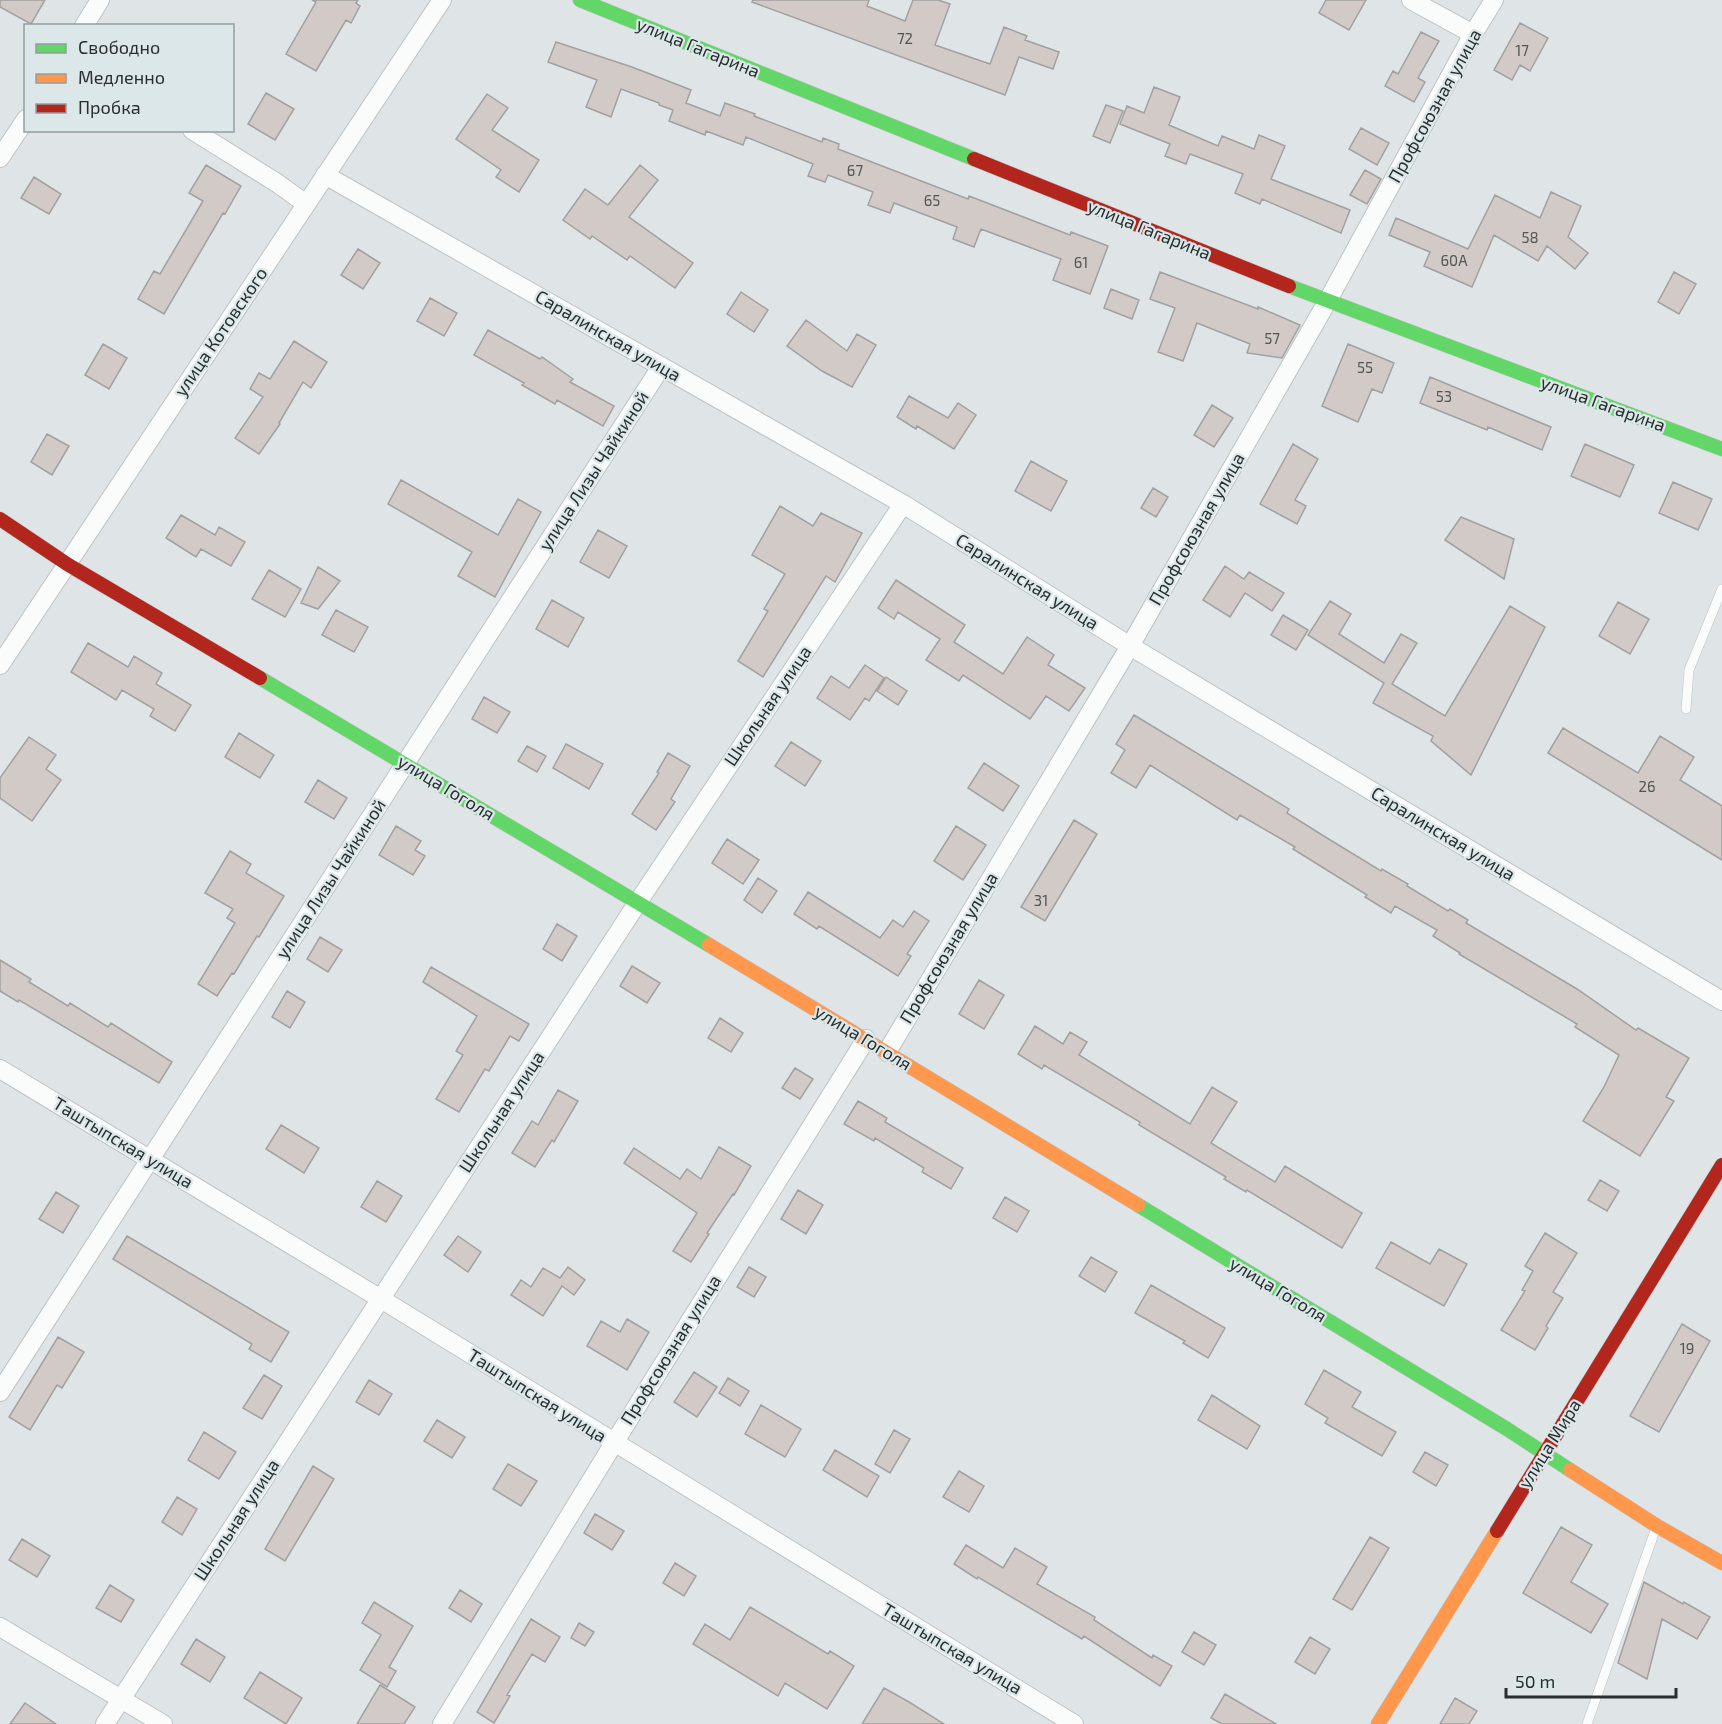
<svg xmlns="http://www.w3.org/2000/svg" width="1722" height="1724" font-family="'Exo 2',sans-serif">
	<rect width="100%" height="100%" fill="#dfe5e6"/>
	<path fill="#d1cac7" stroke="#a1a1a1" stroke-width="1.5" d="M0,0H45L31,24L0,7Z
		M312,0H358L356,3L360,6L351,23L346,20L316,71L286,54L316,2Z
		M753,0H869L867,6L905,21L913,0H938L950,4L935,45L990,64L1004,27L1027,36L1025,40L1059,52L1053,69L1019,57L1005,95L752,2Z
		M1326,0H1366L1349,30L1319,13Z
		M1520,23L1548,38L1530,71L1520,65L1512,80L1494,70Z
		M1421,32L1439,41L1418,78L1425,82L1414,102L1385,86L1393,71L1398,74Z
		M556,42L632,67L691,90L686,103L720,116L725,103L755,114L754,116L822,142L823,138L839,144L838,149L968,199L969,196L1070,235L1071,232L1108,246L1090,294L1053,280L1061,259L981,229L974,247L953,239L957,227L894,203L890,213L868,205L873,192L828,175L825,182L808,176L813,164L746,137L743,145L706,131L705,135L669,121L673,110L659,105V103L621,89L611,117L586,107L597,80L548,62Z
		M1154,87L1180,97L1169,125L1218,146L1222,136L1254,149L1259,135L1285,146L1271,179L1350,210L1341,233L1262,199L1260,204L1235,193L1243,174L1190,154L1186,164L1165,156L1170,144L1120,124L1127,106L1144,113Z
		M266,93L294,109L275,140L248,124Z
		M487,94L508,108L492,130L539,160L519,192L496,177L501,170L456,139Z
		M1106,105L1123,111L1110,143L1093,136Z
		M1361,128L1389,143L1377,165L1349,149Z
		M206,165L241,186L225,214L223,213L164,314L138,299L154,271L160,274L203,201L189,193Z
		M640,165L658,180L629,217L693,263L675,288L630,256L627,260L592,236L590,239L563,220L585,189L608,205Z
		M1365,170L1381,179L1367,204L1350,195Z
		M34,177L61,194L49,214L21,198Z
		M1551,192L1581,206L1568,237L1588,253L1575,269L1547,246L1538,261L1494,235L1472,287L1424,266L1430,252L1389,235L1396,218L1468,249L1495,195L1540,218Z
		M358,249L380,263L363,289L341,275Z
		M1160,272L1258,309V307L1300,325L1282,358L1247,353L1250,344L1197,323L1183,361L1158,352L1175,308L1150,299Z
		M1674,272L1696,284L1679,314L1658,302Z
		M1111,289L1139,300L1132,319L1104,308Z
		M741,292L768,310L754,332L727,314Z
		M430,298L457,313L444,336L417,321Z
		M806,320L847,351L857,334L876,345L852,387L822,371L787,346Z
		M488,330L540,359L542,357L573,379L570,382L614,406L603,426L557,400L555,404L522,385L524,383L474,355Z
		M294,341L327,362L311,388L303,382L279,423L280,424L259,454L235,438L263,397L250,389L259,373L270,379Z
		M103,344L127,358L109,389L85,375Z
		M1348,344L1394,363L1382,393L1372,389L1358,422L1322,406Z
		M1430,377L1551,427L1542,450L1488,427L1487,430L1420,403Z
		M909,396L948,418L958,403L976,415L954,449L917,426L916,429L897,417Z
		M1212,405L1233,418L1214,447L1194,435Z
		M47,434L69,446L52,475L31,462Z
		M1293,444L1318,459L1295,500L1306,506L1297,524L1260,504Z
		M1585,444L1634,465L1620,497L1571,476Z
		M1031,461L1067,481L1051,511L1015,491Z
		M401,480L498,535L518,499L541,512L495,597L458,576L472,552L388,504Z
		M1673,482L1712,499L1698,530L1659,513Z
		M1153,488L1168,497L1156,517L1141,508Z
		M780,506L813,526L821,513L862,533L835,582L826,576L763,677L738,661L768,611L764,609L785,574L752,555Z
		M181,515L215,535L219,527L245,542L231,566L201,549L196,557L166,538Z
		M1461,517L1514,539L1504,579L1445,540Z
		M598,530L627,546L609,578L580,562Z
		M1225,566L1244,579L1249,572L1284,593L1272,611L1245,593L1230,617L1203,600Z
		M318,567L340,581L318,609L301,603Z
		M269,570L301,589L285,617L252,599Z
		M896,580L965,625L954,642L1003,674L1027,637L1054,655L1048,665L1085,688L1069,711L1046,696L1030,719L963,675L959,681L926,660L940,639L898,612L894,619L878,608Z
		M552,600L584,618L568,647L536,629Z
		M1330,601L1351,614L1339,634L1384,663L1401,634L1417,643L1392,684L1445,716L1510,606L1545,627L1471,775L1431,741L1433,736L1373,703L1384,683L1308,635Z
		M1618,602L1649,619L1630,654L1599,636Z
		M336,610L368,627L354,652L322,635Z
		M1283,615L1308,630L1296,650L1271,635Z
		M88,643L128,667L134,656L162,673L156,684L191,705L175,731L150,716L154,709L122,690L116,700L71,672Z
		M865,665L884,678L869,701L865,698L850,720L817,698L831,676L849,688Z
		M886,677L907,691L898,705L877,691Z
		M484,697L510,712L497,733L472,719Z
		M1134,715L1289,809L1287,813L1327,838L1381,871L1382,869L1408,884L1407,886L1448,911L1450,909L1468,920L1466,923L1577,989L1636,1030L1638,1028L1689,1058L1666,1097L1674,1101L1640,1156L1583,1121L1604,1087L1619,1055L1575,1027L1577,1024L1459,954L1460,953L1433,936L1437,930L1395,906L1391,913L1365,897L1367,895L1293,849L1295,847L1240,815L1237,820L1150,765L1136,788L1111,773L1125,750L1116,744Z
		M1563,728L1638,773L1660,736L1694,757L1680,780L1722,806V860L1548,753Z
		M239,733L274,755L260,778L225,757Z
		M29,737L56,755L46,769L61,780L32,821L0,798V778Z
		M791,742L821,761L805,786L775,766Z
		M566,744L603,764L589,789L553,768Z
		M527,746L546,756L537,772L518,761Z
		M668,753L690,766L671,799L675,802L656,830L632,814L659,773L657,772Z
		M984,763L1019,786L1003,811L968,788Z
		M318,780L347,798L334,819L305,802Z
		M1074,820L1097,834L1045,921L1021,907Z
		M396,826L421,841L415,850L425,856L413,875L379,855Z
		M956,826L986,845L963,880L934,861Z
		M727,839L759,860L743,884L712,863Z
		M230,851L251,864L246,873L284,896L259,937L257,936L234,974L232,973L217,996L198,984L235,923L227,918L233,909L205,893Z
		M758,878L777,891L762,913L744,900Z
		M808,892L880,938L893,920L903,927L914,911L929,921L907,954L911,956L898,976L819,926L817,929L794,914Z
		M557,924L577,936L562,961L543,949Z
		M320,937L342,950L328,972L307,959Z
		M0,960L31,979L29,982L68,1006L70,1003L108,1027L111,1023L172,1062L159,1083L19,1000L18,1002L0,991Z
		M632,966L660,983L647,1003L620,986Z
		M431,967L529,1024L519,1041L510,1036L489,1071L485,1069L459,1112L436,1099L463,1055L456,1051L477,1016L423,982Z
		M979,980L1004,995L984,1029L959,1014Z
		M287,991L305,1002L290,1028L272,1017Z
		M720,1018L743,1033L731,1052L708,1038Z
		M1035,1026L1063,1044L1070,1032L1087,1042L1079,1055L1190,1124L1212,1087L1237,1102L1211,1143L1275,1182L1285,1166L1362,1213L1342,1248L1247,1190L1246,1192L1224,1179L1226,1177L1139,1125L1140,1122L1044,1065L1042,1069L1018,1054Z
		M795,1068L813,1079L800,1099L782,1088Z
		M558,1090L578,1101L554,1142L552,1140L535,1167L512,1153L532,1121L538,1125Z
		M858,1101L887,1118L885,1122L963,1168L951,1189L922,1172L924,1168L875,1138L874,1141L844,1124Z
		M281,1125L319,1148L304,1173L266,1149Z
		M719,1147L751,1166L734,1195L733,1194L707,1233L709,1234L691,1262L673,1251L697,1213L624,1163L634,1148L680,1179L687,1169L701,1179Z
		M1600,1180L1619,1191L1607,1211L1588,1200Z
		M377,1181L402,1196L386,1222L361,1207Z
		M798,1190L823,1205L806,1234L781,1219Z
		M56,1192L79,1206L63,1233L39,1219Z
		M1005,1197L1029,1211L1017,1232L993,1218Z
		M1545,1233L1577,1253L1553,1292L1563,1298L1546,1326L1548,1328L1535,1350L1501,1330L1525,1291L1522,1290L1533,1271L1525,1266Z
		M127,1236L289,1332L271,1362L249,1349L252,1344L113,1259Z
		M458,1236L481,1252L468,1272L444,1255Z
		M1391,1242L1430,1264L1439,1249L1467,1264L1444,1306L1376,1268Z
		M1091,1257L1117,1272L1105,1292L1079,1276Z
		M568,1267L585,1280L574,1295L562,1286L543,1316L511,1295L521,1280L531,1287L543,1268L560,1278Z
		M749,1267L766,1277L754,1297L737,1287Z
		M1151,1285L1225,1328L1208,1358L1183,1343L1185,1341L1135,1313Z
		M627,1319L649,1332L627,1370L587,1346L601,1321L620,1332Z
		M1682,1324L1710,1341L1659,1432L1630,1416Z
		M58,1337L84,1352L62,1388L57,1385L30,1430L9,1417Z
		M1324,1370L1361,1392L1352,1407L1396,1432L1382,1456L1325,1423L1328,1418L1305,1404Z
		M694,1372L717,1387L697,1417L674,1402Z
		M264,1375L282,1386L262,1419L243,1408Z
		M728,1378L749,1391L740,1406L719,1393Z
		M369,1380L392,1394L379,1415L356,1402Z
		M1212,1395L1260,1426L1247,1449L1198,1420Z
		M761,1405L801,1429L785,1457L745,1434Z
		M437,1420L465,1437L452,1458L424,1441Z
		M894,1430L910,1439L890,1473L875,1464Z
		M204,1432L236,1452L219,1479L188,1460Z
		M835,1450L879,1476L867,1497L823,1470Z
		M1425,1452L1448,1465L1436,1486L1413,1472Z
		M508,1464L537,1481L521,1506L493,1489Z
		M313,1466L334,1479L285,1561L265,1549Z
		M959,1471L984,1486L969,1512L943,1497Z
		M177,1497L197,1509L182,1535L162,1522Z
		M595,1514L624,1531L612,1550L584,1533Z
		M1561,1527L1592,1545L1571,1582L1608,1604L1591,1633L1523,1593Z
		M1370,1537L1389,1548L1352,1610L1333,1599Z
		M22,1539L50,1556L37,1577L9,1560Z
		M966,1545L1003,1568L1015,1548L1047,1567L1037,1584L1095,1617L1094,1620L1152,1658L1153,1655L1172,1666L1160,1686L1084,1636L1082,1639L978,1577L977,1579L954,1564Z
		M675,1563L696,1576L684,1596L663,1583Z
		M1644,1582L1683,1604L1684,1602L1710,1617L1697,1639L1662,1619L1647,1679L1618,1663Z
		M110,1585L134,1600L121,1622L96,1608Z
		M460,1590L482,1604L471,1622L449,1608Z
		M374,1602L413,1626L389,1667L396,1671L387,1687L360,1670L381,1635L362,1623Z
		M750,1607L828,1654L830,1651L854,1666L827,1709L785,1683L778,1696L693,1644L705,1624L730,1640Z
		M531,1619L560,1637L545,1662L532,1654L507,1695L510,1696L494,1723L477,1712Z
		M579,1623L594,1632L585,1646L571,1638Z
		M1194,1632L1216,1645L1204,1665L1182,1652Z
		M1310,1637L1330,1649L1315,1674L1295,1662Z
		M196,1639L225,1657L210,1682L181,1664Z
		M260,1672L302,1698L286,1724L244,1698Z
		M380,1685L415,1707L404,1724H357Z
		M884,1688L909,1702L944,1724H862Z
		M1225,1694L1276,1724H1222L1211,1718Z
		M1455,1698L1477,1711L1469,1724H1440Z
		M25,1703L56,1724H10Z"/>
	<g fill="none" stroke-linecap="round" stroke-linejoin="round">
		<g stroke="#bdc2c3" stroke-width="10">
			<path id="lane" d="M1686,709L1689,670L1722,589
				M1587,1724L1656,1528"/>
		</g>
		<g stroke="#bdc2c3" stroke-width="20">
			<path id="street" d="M1411,0L1473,34
				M84,26L100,0
				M192,130L277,183L306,204
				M0,158L26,119
				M325,175L903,504L1130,646L1722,1001
				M0,665L442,0
				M887,1052L1130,646L1327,302L1473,34L1494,0
				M0,1069L381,1299L1074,1724
				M0,1392L661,367
				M0,1627L163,1724
				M105,1724L638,902L903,504
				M442,1724L614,1443L866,1039"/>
		</g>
		<g stroke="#bdc2c3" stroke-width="15">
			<path id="fast" d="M580,0L974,159
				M1289,286L1722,449
				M260,678L709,945
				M1138,1205L1507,1429L1570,1470"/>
		</g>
		<g stroke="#bdc2c3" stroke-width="15">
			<path id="slow" d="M709,945L1138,1205
				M1570,1470L1657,1526L1722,1563
				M1378,1724L1497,1531"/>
		</g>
		<g stroke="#bdc2c3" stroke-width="15">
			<path id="jam" d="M974,159L1289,286
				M0,519L67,564L260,678
				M1497,1531L1722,1165"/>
		</g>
		<use href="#lane" stroke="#fafbfb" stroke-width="9"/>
		<use href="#street" stroke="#fafbfb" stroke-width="18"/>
		<use href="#fast" stroke="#63d668" stroke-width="14"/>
		<use href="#slow" stroke="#ff974d" stroke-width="14"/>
		<use href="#jam" stroke="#b3261e" stroke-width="14"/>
	</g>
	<g text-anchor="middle" stroke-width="4.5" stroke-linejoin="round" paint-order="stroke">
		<g font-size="15" fill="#535554">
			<text x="905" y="44">72</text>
			<text x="1522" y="56">17</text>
			<text x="855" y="176">67</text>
			<text x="932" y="206">65</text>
			<text x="1530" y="243">58</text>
			<text x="1454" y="266">60А</text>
			<text x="1081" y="268">61</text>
			<text x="1272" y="344">57</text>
			<text x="1365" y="373">55</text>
			<text x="1444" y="402">53</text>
			<text x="1647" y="792">26</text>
			<text x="1041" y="906">31</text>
			<text x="1687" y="1354">19</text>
		</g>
		<g font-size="18" fill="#292e2e" stroke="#dce7e9">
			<text transform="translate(698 48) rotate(22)" y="6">улица Гагарина</text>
			<text transform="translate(1435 106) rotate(-61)" y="6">Профсоюзная улица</text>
			<text transform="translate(1149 230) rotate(22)" y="6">улица Гагарина</text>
			<text transform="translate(221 332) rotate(-56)" y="6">улица Котовского</text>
			<text transform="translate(608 336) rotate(30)" y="6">Саралинская улица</text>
			<text transform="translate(1603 404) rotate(20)" y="6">улица Гагарина</text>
			<text transform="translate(594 471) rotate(-57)" y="6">улица Лизы Чайкиной</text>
			<text transform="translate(1197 529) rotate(-60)" y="6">Профсоюзная улица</text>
			<text transform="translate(1027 582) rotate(32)" y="6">Саралинская улица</text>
			<text transform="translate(768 706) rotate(-56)" y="6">Школьная улица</text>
			<text transform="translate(446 788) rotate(31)" y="6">улица Гоголя</text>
			<text transform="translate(1443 834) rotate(31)" y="6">Саралинская улица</text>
			<text transform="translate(331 879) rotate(-57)" y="6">улица Лизы Чайкиной</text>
			<text transform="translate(949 948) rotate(-59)" y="6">Профсоюзная улица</text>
			<text transform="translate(863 1038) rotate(31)" y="6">улица Гоголя</text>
			<text transform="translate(502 1112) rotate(-57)" y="6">Школьная улица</text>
			<text transform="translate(123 1143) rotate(31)" y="6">Таштыпская улица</text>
			<text transform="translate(1278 1290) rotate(31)" y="6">улица Гоголя</text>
			<text transform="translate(671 1350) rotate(-58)" y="6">Профсоюзная улица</text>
			<text transform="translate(537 1396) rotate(32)" y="6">Таштыпская улица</text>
			<text transform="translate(1550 1444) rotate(-58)" y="6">улица Мира</text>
			<text transform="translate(237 1520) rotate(-57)" y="6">Школьная улица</text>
			<text transform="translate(952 1649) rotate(31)" y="6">Таштыпская улица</text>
		</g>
	</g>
	<rect x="24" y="24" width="210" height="108" fill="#dce7e9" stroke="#949d9e" stroke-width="1.5"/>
	<rect x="36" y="44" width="30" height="9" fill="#63d668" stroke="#949d9e" stroke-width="1.5"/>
	<text x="78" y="54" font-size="18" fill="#292e2e">Свободно</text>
	<rect x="36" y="74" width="30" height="9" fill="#ff974d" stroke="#949d9e" stroke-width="1.5"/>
	<text x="78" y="84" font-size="18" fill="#292e2e">Медленно</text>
	<rect x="36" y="104" width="30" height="9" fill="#b3261e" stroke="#949d9e" stroke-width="1.5"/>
	<text x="78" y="114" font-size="18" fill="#292e2e">Пробка</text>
	<path d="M1506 1688v9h170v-9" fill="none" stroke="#292e2e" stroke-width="3"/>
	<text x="1515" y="1688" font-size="18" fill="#292e2e" stroke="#dce7e9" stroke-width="4.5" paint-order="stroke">50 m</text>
</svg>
